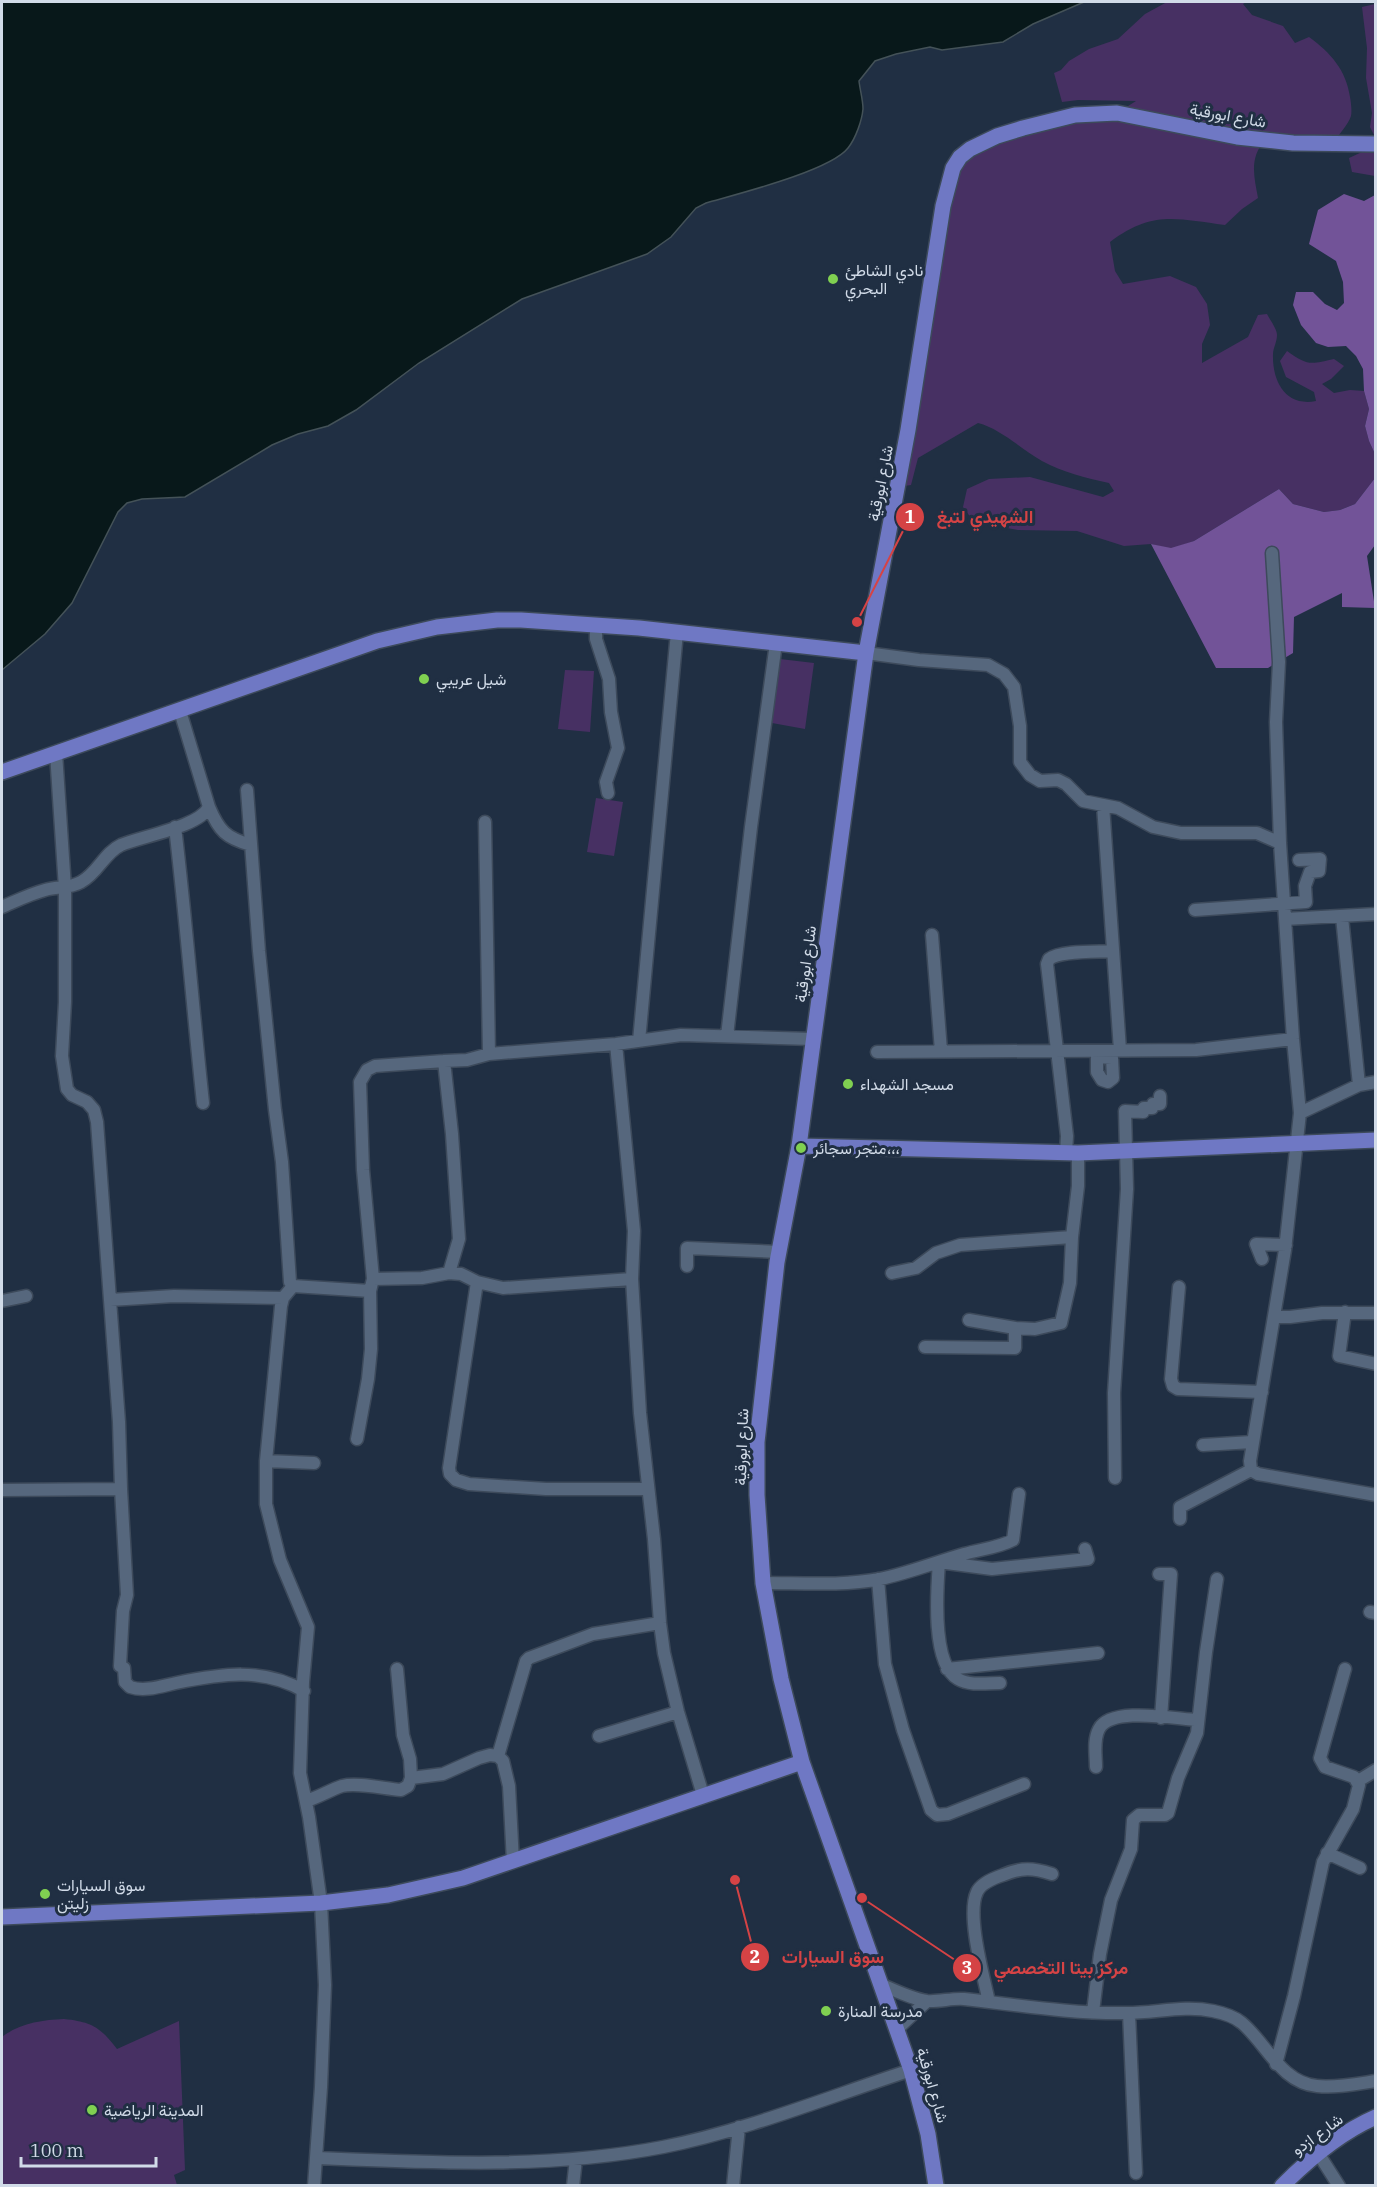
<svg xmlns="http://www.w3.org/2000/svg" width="1377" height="2187" font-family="'IBM Plex Serif',Vazirmatn,serif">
	<rect width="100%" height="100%" fill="#202f43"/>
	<path fill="#473063" d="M1167,2H1246L1243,4L1252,15L1283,26L1295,43L1309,37C1331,53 1346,70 1350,97C1351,102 1352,111 1351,116C1348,125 1338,135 1333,144L1265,140C1249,158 1254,176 1258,198L1242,209L1225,225C1176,219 1153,210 1110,242L1115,271L1123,284L1170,276L1196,287L1207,304L1210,325L1202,344V363L1248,337L1258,315L1267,314C1270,320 1277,329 1277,335C1277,342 1273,348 1273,354C1272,382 1286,407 1316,401L1314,392L1286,377L1280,361L1287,351C1307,365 1309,365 1334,359L1344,366L1331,379L1322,384L1334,393L1350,390L1364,391L1369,409L1365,426L1369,441L1375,454V478L1355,504L1340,510L1324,512L1293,504L1279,489L1194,541L1171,549L1151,544L1124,546L1077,531L1018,530L974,522L963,507L967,489L989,479L1030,477L1103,497L1114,491L1109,483C1085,478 1063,472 1042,461C1021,449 1001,429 978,423L918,458L911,485L898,487L953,168L997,136L1117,113L1136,101L1078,100L1062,102L1054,73L1061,70L1069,61L1089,49L1118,39L1145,14Z
		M1375,4V176L1352,172L1349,158L1362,152L1374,135L1370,127L1372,113L1366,78L1367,48L1362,7Z
		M780,659L814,663L805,729L772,723Z
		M565,670L594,671L590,732L558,729Z
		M596,798L623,802L614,856L587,852Z
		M64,2019C92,2022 100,2027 117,2049L179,2021L185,2170L174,2175L177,2185H2V2037C20,2023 42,2020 64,2019Z"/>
	<path fill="#725398" d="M1344,194L1364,201L1375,195V454L1369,441L1365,426L1369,409L1364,391L1363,369L1356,356L1346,346L1328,347L1316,343L1301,325L1293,305L1296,292H1313L1325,304L1337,310L1344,303L1343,282L1336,261L1309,244L1318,210Z
		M1375,468V545L1367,556L1375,608L1342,607V593L1294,617L1293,653L1268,668H1216L1151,544L1171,548L1194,541L1279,489L1293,504L1324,512L1340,510L1355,504L1375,478Z"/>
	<path fill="#08181a" stroke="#445258" stroke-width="1.5" d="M2,2H1084L1033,24L1003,42L942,50L930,47L896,54L875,61L859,81C860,90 863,100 863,109C862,120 856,138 848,148C830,171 737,194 706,203L696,208L671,237L647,254L522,299L419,363L356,410L328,426L298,434L272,445L185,497L142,499L127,503L118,512L72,603L45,634L2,670Z"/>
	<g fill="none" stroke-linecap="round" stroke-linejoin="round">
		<g stroke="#3d4a5b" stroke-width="15">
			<path id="minor" d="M1272,553L1279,662L1276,722L1280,843L1293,1039L1300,1113L1285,1250L1250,1461L1251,1470L1258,1474L1376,1495
				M596,624V639L609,679L611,712L618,748L606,782L608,793
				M866,653L919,660L988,665L1004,674L1014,687L1020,726V762L1030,775L1040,781L1058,780L1066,784L1083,801L1118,808L1153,827L1181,833H1257L1280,843
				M56,753L65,888V1002L62,1056L67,1089L72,1095L87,1102L94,1110L97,1122L110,1300
				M247,790L259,951L275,1110L282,1162L290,1282L293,1286
				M1103,805L1120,1050
				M209,807C219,831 226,838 251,845
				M485,822L489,1054
				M175,827C186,919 193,1011 203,1103
				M2,907C16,901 30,894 45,890C57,886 69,889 81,882C98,873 104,853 121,845C142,836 199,827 209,807L180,711
				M1195,910L1306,902L1305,886L1310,872L1319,871L1320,859L1299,860
				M1342,917L1359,1085
				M1285,919L1376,914
				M932,935L941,1051
				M727,1036L751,827L776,643
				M639,1041L677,632
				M616,1044L634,1231L632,1279L640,1413L654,1539L660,1623L664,1653L678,1712L703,1795
				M877,1052L1196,1050L1293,1039
				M1097,1058V1072L1102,1080L1108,1082L1113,1078L1112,1058L1097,1057
				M1300,1113L1359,1085L1376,1082
				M1066,1153L1067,1136L1047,964L1049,959C1061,950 1097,952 1113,951
				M1262,1259L1256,1244L1286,1245
				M687,1266V1248L779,1252
				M449,1273L461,1274L477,1282L503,1288L632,1279
				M892,1273L916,1268L936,1253L960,1245L1072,1237
				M373,1279L363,1170L360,1082L367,1070L375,1066L444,1061
				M477,1282L449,1468L450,1474L456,1480L469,1484L546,1489H648
				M1179,1287L1171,1379L1173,1386L1178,1389L1262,1392
				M2,1301L26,1296
				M1345,1312L1339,1356L1376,1364
				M1276,1317H1290L1322,1313H1376
				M969,1320L1015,1328
				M925,1347L1015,1348V1328L1035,1329L1061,1323L1070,1283L1072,1237L1078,1186V1153
				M357,1439L368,1379L371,1349L370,1291
				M1203,1445L1252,1442
				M266,1461L314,1463
				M1115,1478L1114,1393L1127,1189L1125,1111L1143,1112L1144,1108H1152L1153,1104H1160V1096
				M121,1489L119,1422L110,1300L174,1296L283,1298
				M2,1490L121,1489L127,1595L123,1611L120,1666L124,1668L125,1682L130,1687C145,1692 162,1686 176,1683C221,1674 263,1667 304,1691
				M1180,1519V1507L1251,1470
				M1159,1574H1171L1161,1718
				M878,1579L885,1664L903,1730L931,1810L937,1815L948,1814L1024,1784
				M763,1583C802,1583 842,1586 880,1579C909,1573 936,1562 964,1554C981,1549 998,1548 1013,1540L1019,1494
				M1370,1612L1376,1613
				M947,1669L1098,1653
				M1000,1683C988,1683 969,1686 958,1679C931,1664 937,1589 939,1562L992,1569L1088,1559L1085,1549
				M599,1736L678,1712
				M498,1756L526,1661L529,1658L593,1634L660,1623
				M1096,1767C1096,1755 1093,1740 1099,1729C1111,1706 1175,1719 1198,1720
				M411,1778L443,1774L479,1758L490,1755L498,1756L503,1761L509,1786L513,1862
				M1358,1781L1376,1770
				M306,1801C319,1797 330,1790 342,1786C358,1782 385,1789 401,1790L408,1786L411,1778L410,1759L403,1735L397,1669
				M1327,1853L1360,1868
				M880,1984C894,1990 912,1999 927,2001C939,2002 952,1998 964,1999C1018,2005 1072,2014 1127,2013C1156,2013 1184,2005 1213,2011C1223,2013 1234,2016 1242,2023C1266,2043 1281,2083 1317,2086C1336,2088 1356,2084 1376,2081
				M989,2002C984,1978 966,1915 977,1892C981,1883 994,1878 1003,1875C1022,1867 1033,1868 1052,1874
				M1093,2012L1100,1954L1111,1900L1131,1849L1133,1820L1139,1815H1165L1168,1813L1178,1778L1197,1733L1206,1652L1217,1579
				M1129,2013L1136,2173
				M897,2029L927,2001
				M1276,2064L1294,1996L1323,1862L1353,1809L1359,1785L1354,1777L1325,1767L1320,1758L1345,1669
				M1318,2153L1339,2186
				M318,2158C433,2163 549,2169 663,2147C745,2131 831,2096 911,2070
				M314,2186L321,2087L325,1985L321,1903L309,1817L300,1773L303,1682L308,1627L280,1560L266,1504V1461L281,1306L283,1298L293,1286L370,1291L373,1279L422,1278L449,1273L459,1239L452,1134L444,1061L467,1060L489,1054L616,1044L681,1035L812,1039
				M573,2186L576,2159
				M733,2186L739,2127"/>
		</g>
		<g stroke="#3d4a5b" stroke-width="18">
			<path id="major" d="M2,772L377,641L437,627L497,620H521L639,628L866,653
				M799,1146L1078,1153L1376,1140
				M2,1917L321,1903L388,1895L463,1878L802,1762
				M936,2186L928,2134L911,2070L802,1762L781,1679L763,1583L757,1495V1442L777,1262L799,1146L866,653L908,430L943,206L953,168L960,157L970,149L997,136L1023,128L1075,115L1117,113L1237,137L1293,143L1376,144
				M1282,2186C1309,2159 1341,2132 1376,2117"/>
		</g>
		<use href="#minor" stroke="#56677d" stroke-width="12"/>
		<use href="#major" stroke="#6f78c4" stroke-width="15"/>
	</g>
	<g fill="#80d051" stroke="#202f43" stroke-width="2">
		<circle cx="833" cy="279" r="6"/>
		<circle cx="424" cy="679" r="6"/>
		<circle cx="848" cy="1084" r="6"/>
		<circle cx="801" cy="1148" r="6"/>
		<circle cx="45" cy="1894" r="6"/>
		<circle cx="826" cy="2011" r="6"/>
		<circle cx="92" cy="2110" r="6"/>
	</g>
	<g text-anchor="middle" stroke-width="6" stroke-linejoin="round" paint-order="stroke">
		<g font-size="16" fill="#d1dbe8" stroke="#202f43">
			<text transform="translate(1228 115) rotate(10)" y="6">شارع ابورقية</text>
			<text transform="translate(880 483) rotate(-79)" y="6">شارع ابورقية</text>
			<text transform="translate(805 964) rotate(-82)" y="6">شارع ابورقية</text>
			<text transform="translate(741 1447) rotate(-88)" y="6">شارع ابورقية</text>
			<text transform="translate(933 2085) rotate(74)" y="6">شارع ابورقية</text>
			<text transform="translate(1317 2134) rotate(-36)" y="6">شارع ازدو</text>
		</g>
		<g font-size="16" fill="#d1dbe8" stroke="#202f43" text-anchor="start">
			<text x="845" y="276">نادي الشاطئ<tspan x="845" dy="18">البحري</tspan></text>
			<text x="436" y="685">شيل عريبي</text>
			<text x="860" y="1090">مسجد الشهداء</text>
			<text x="813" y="1154">متجر سجائر،،،</text>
			<text x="57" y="1891">سوق السيارات<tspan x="57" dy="18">زليتن</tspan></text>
			<text x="838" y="2017">مدرسة المنارة</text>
			<text x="104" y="2116">المدينة الرياضية</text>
		</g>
	</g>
	<path fill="none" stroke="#d54345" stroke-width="2" d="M857 622L910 517M735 1880L755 1957M862 1898L967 1968"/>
	<g fill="#d54345" stroke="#202f43" stroke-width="2">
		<circle cx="857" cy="622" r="6"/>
		<circle cx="735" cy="1880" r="6"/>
		<circle cx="862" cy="1898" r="6"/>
		<circle cx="910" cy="517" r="15"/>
		<circle cx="755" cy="1957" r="15"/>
		<circle cx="967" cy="1968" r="15"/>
	</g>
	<g font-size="18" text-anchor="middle" font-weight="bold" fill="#fff">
		<text x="910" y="523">1</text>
		<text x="755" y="1963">2</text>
		<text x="967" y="1974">3</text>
	</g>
	<g font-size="18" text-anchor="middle" font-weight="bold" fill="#d54345" stroke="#202f43" stroke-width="6" stroke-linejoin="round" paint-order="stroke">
		<text x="985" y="523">الشهيدي لتبغ</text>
		<text x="833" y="1963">سوق السيارات</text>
		<text x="1061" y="1974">مركز بيتا التخصصي</text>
	</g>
	<rect width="1377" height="2187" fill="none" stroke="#d1dbe8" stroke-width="6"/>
	<path d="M21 2157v9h135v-9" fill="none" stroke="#d1dbe8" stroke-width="3"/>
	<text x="30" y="2157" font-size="18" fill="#d1dbe8" stroke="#202f43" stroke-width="4.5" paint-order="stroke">100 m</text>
</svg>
